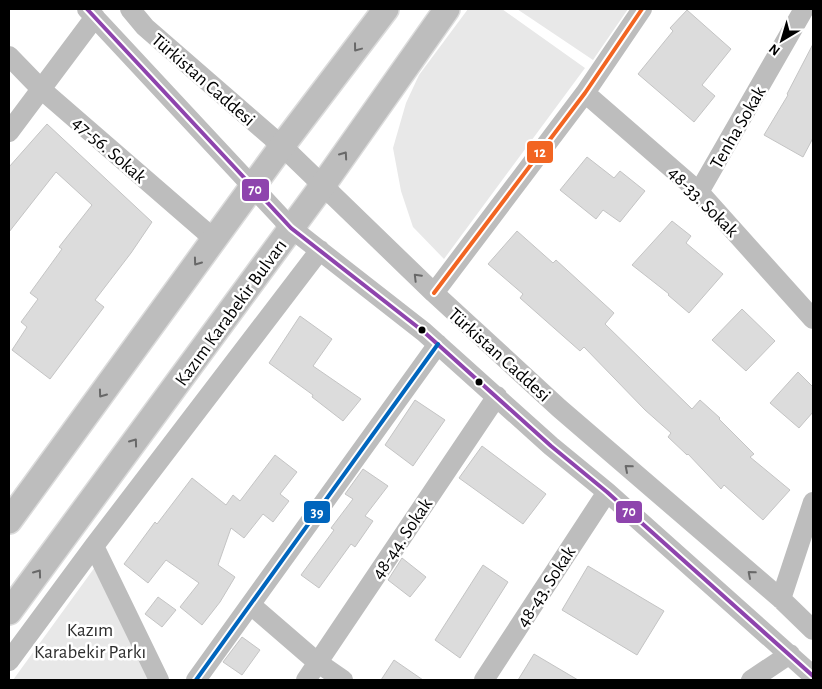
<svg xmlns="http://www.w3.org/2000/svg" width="822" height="689" font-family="'Alegreya Sans',sans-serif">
	<rect width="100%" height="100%" fill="#fff"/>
	<path fill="#e8e8e8" d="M468,9H502L585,68L444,259L413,227L401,191L393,148L406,103L419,75Z
		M517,9H628L593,60Z
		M95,567L155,680H13Z"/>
	<path fill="#dcdcdc" stroke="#c4c4c4" d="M687,10L731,49L702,85L715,96L694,122L638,74L673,31L670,28Z
		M813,44V138L803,157L764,135L788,95L787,94Z
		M47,124L152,222L131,253L95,300L104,307L50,379L12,350L27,327L21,322L38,299L30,293L62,249L59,247L92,205L56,172L9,232V167Z
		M587,157L614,178L620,171L645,191L620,222L603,210L596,219L560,190Z
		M672,221L691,236L686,243L723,274L689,313L668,295L669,294L632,265Z
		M517,231L553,263L556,260L614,313L605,324L692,409L700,400L720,418L719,419L754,454L750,457L790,490L763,520L724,485L721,489L688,454L687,455L668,437L671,433L645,410L584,347L580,351L520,298L523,294L488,264Z
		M742,309L775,341L746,371L712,340Z
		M300,316L332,339L313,366L361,399L343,421L312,397L313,395L269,363Z
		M798,372L813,387V412L799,428L770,403Z
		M415,400L445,420L413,466L385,445Z
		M482,446L546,494L523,524L459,478Z
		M275,455L297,472L280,494L289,501L273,522L263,514L244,538L231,528L218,565L235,577L220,602L202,625L180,607L199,583L166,560L148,583L124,564L155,522L157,524L192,478L226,505L233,495L240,501Z
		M363,469L388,486L365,516L373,521L355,547L351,544L319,588L301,575L334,530L331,528L353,499L345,494Z
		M402,558L426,577L410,597L388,580Z
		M483,565L508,582L460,658L435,640Z
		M588,566L664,611L637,655L562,610Z
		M158,597L176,610L162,627L145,614Z
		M242,637L260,650L242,675L223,662Z
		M534,654L578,680H518Z
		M394,660L423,680H381Z"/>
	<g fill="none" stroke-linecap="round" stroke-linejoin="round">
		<g stroke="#dbdbdb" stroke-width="28">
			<path id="major" d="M9,521L282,146L386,9
				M9,612L323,185L447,9"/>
		</g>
		<path stroke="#bdbdbd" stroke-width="20" d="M87,9L291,228L424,332L551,446L607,492L813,676
			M130,9L145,27L282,146L434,293L559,408L781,599L813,630
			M9,56L41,89L214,239
			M585,93L699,192L813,319
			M9,132L95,17
			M699,192L804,9
			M434,293L585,93L642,9
			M94,546L159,680
			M781,599L813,502
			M251,605L317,662L343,680
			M9,661L94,546L320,250
			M196,680L438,344
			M306,680L497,396
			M484,680L607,492
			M751,680L790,654"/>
		<use href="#major" stroke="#bdbdbd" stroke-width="25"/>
		<g stroke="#fff" stroke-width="8">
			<path id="bus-1" d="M87,9L291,228L424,332L551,446L607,492L813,676"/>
		</g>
		<g stroke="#fff" stroke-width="8">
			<path id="bus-2" d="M196,680L438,344"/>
		</g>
		<g stroke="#fff" stroke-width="8">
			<path id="bus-3" d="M434,293L585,93L642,9"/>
		</g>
		<use href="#bus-1" stroke="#8e44ad" stroke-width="4"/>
		<use href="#bus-2" stroke="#0065bd" stroke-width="4"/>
		<use href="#bus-3" stroke="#f26522" stroke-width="4"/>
	</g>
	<defs><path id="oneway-chevron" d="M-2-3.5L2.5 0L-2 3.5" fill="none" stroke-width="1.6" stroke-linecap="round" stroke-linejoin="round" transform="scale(1.25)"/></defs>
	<g stroke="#686868">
		<use href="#oneway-chevron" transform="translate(357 48) rotate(127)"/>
		<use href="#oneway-chevron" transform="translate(344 155) rotate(-55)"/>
		<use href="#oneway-chevron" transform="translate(197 262) rotate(126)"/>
		<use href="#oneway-chevron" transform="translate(417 277) rotate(-135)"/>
		<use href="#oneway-chevron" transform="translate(102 394) rotate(126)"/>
		<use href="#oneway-chevron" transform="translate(134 442) rotate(-54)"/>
		<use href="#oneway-chevron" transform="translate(628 468) rotate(-139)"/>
		<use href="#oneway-chevron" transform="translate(38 573) rotate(-54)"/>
		<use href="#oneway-chevron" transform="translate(751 574) rotate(-139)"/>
	</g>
	<g fill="#000" stroke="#fff" stroke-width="2">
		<circle cx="422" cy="330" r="4.5"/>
		<circle cx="479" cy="382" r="4.5"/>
	</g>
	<g text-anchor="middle" stroke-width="5" stroke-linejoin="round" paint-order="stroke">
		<g font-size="19" fill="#000" stroke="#fff">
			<text transform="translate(204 79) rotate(41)" y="7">Türkistan Caddesi</text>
			<text transform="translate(737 127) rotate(-60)" y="7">Tenha Sokak</text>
			<text transform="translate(110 149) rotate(41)" y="7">47-56. Sokak</text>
			<text transform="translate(704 201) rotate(45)" y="7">48-33. Sokak</text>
			<text transform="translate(230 312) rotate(-54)" y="7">Kazım Karabekir Bulvarı</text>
			<text transform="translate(500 354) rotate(42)" y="7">Türkistan Caddesi</text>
			<text transform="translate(401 538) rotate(-56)" y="7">48-44. Sokak</text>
			<text transform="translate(545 586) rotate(-57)" y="7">48-43. Sokak</text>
		</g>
		<g font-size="19" fill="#2d2d2d" stroke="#fff">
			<text x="90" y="636">Kazım<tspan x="90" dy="22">Karabekir Parkı</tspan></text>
		</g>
	</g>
	<g stroke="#fff" stroke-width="2">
		<rect x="526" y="140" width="28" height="24" rx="5" fill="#f26522"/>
		<rect x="241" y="178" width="29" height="24" rx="5" fill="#8e44ad"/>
		<rect x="615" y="500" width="28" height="24" rx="5" fill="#8e44ad"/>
		<rect x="303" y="500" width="28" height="24" rx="5" fill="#0065bd"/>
	</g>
	<g font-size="14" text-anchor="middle" font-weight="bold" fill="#fff">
		<text x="540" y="157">12</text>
		<text x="255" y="194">70</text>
		<text x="629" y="516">70</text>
		<text x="317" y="517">39</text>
	</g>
	<rect width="822" height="689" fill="none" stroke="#000000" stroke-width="20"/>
	<g transform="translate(782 40) rotate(218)" stroke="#ffffff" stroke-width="4" paint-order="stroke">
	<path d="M0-4L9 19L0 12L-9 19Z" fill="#000000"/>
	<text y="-8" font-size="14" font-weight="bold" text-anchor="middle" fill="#000000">N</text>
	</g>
</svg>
